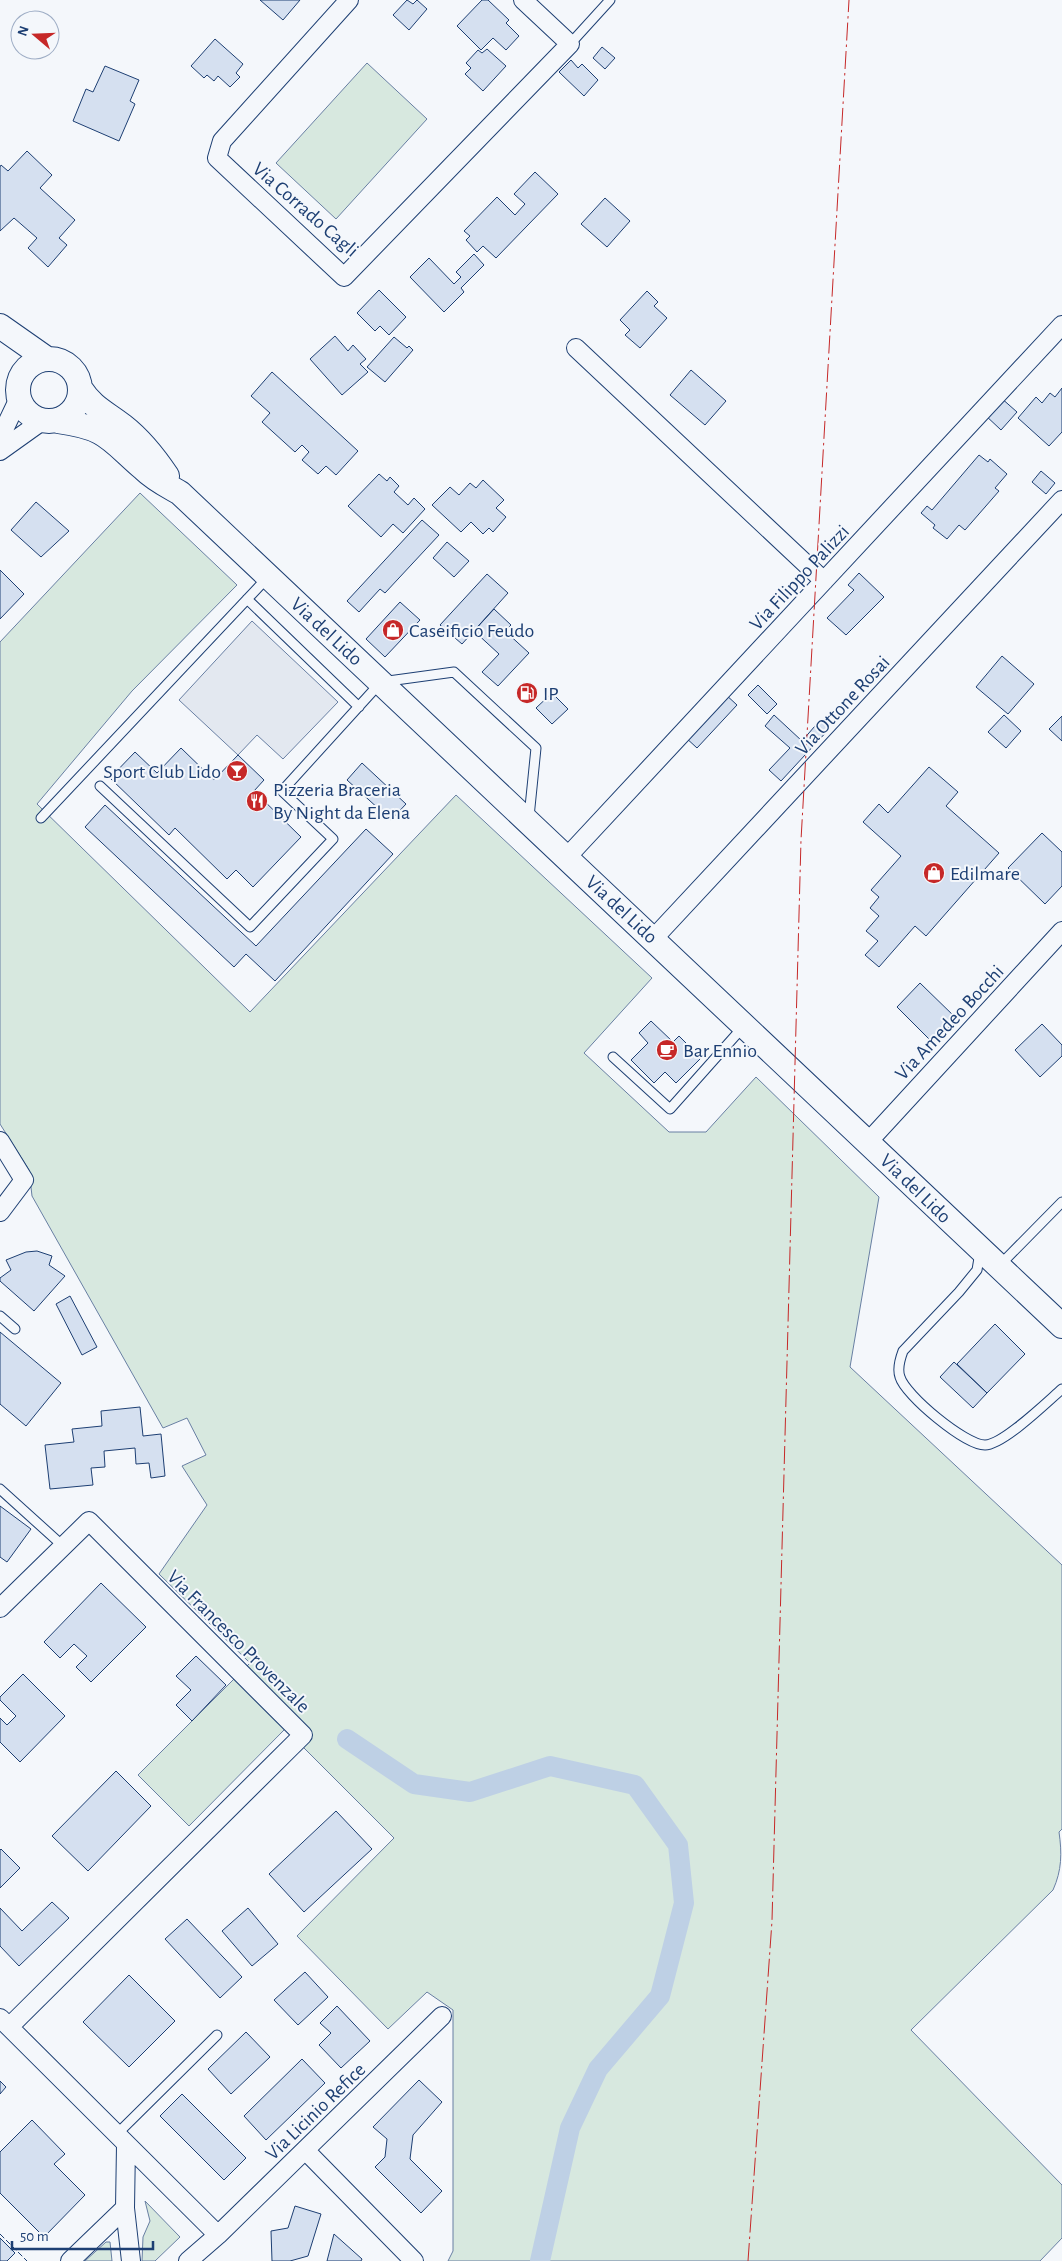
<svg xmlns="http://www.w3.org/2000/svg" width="1062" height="2261" font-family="'Alegreya Sans',sans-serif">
	<rect width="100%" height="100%" fill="#f4f7fb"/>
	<path fill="#d7e8df" stroke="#687fa3" d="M367,63L427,119L336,219L276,163Z
		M140,493L237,585L132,691L37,804L250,1012L456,795L652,978L584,1053L669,1132H706L756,1077L879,1197L850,1367L1062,1565V1829L1059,1832C1062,1853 1062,1870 1053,1890L911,2030L1062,2185V2238L1040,2261H448L453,2251V2010L427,1992L388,2029L297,1936L394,1838L285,1729L189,1826L138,1775L250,1663L159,1574L207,1505L182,1466L206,1455L187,1418L163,1428L32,1196L29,1170L0,1124V642Z
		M145,2201L180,2237L155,2261H142L143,2237L150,2221Z
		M106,2242H110L112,2261H85Z"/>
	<path fill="#e3e8f0" stroke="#687fa3" d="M252,621L338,702L283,759L257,735L238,755L179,700Z"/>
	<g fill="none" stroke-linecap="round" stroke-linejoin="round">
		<path stroke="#bed0e5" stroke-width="20" d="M347,1739L414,1784L470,1792L550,1766L635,1785L678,1845L684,1903L660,1996L598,2069L570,2128L540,2261"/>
	</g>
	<path fill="#d5e0f0" stroke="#1d3f73" d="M260,0H300L283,20Z
		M407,0L413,4L417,0L427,9L409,30L393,15Z
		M482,0H488L509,20L506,23L519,36L506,50L493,38L481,50L457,26Z
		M215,39L243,64L236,73L240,77L230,87L218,76L214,81L207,75L204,78L191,66Z
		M602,47L615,58L605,69L593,58Z
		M487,49L506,66L483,91L465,74L471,68L466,63L478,50L482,53Z
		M571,60L578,68L582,64L598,80L584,96L559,72Z
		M105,66L139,80L130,101L135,104L119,141L73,121L86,89L93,92Z
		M27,151L52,175L40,188L75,220L59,238L67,245L48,267L28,248L37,238L14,218L0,231V167L1,165L8,171Z
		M535,172L558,194L496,258L483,246L477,252L466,240L470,236L464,231L497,197L515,215L525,204L514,194Z
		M605,198L630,221L607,247L581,224Z
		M474,254L484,265L461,288L464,292L444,312L410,277L429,258L454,284L461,277L456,272Z
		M379,290L406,317L389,335L380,326L375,331L357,313Z
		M647,291L658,302L654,306L667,318L640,348L625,335L630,330L620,320Z
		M335,336L348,351L353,345L366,359L360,364L368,372L342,395L310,359Z
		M394,337L407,348L409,346L413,350L385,382L367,367Z
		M691,370L726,401L705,425L670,395Z
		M272,372L358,451L336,475L326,466L318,474L302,460L309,452L302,445L295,452L262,422L270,413L251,396Z
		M1062,388V432L1049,446L1018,418L1036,397L1042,403L1050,393L1055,397Z
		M1000,397L1017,412L1001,430L984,414Z
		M979,455L988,462L990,459L1007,474L995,488L999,491L965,530L959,525L947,539L933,528L935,525L921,513L927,506L932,510Z
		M1041,471L1055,483L1046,494L1032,482Z
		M379,474L387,481L390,477L399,486L394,492L408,505L414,498L425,509L403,533L393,524L381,537L348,506Z
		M483,480L504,500L496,508L506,517L493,532L489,528L483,534L471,522L461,532L432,505L450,487L459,495L470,483L476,488Z
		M36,502L69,531L41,557L11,530Z
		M422,520L439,535L385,593L380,589L359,612L347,601Z
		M447,542L469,561L454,577L433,558Z
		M0,570L24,594L0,619Z
		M859,573L884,597L846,635L827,618L854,590L848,585Z
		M487,574L508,593L462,644L440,625Z
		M400,602L420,620L385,657L366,639Z
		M494,609L511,625L505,631L529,653L498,686L482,672L499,654L474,631Z
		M1002,656L1034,684L1008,714L976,687Z
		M758,685L777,704L767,714L748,695Z
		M552,693L568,709L552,724L536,708Z
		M724,693L737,705L697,748L684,736Z
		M774,715L802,741L821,719L830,728L781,781L769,770L790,748L765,726Z
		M1004,715L1021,731L1006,748L988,732Z
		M1062,716V741L1049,729Z
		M181,748L214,780L238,755L264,780L254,791L301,837L253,887L236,870L227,879L175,828L169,835L110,778L135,752L157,773Z
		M362,763L406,804L391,820L347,780Z
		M929,767L958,792L946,806L999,853L926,936L915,926L879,967L865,955L878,941L866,931L879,916L870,908L879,897L871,890L901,856L863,822L879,804L888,813Z
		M105,805L256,946L366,829L393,854L275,981L246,954L234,967L85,827Z
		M1042,833L1062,852V886L1045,904L1008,868Z
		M920,983L957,1019L933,1043L897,1007Z
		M651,1021L673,1042L679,1036L701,1058L676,1083L665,1072L654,1083L631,1060L648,1043L639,1033Z
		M1042,1024L1062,1045V1056L1040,1077L1015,1050Z
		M37,1251L52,1256L49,1265L65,1276L34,1311L0,1281V1278L11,1270L6,1260L26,1252Z
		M70,1296L97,1347L82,1355L56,1304Z
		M995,1324L1025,1354L987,1393L957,1364Z
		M0,1332L61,1383L26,1426L0,1404Z
		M954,1362L987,1393L973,1408L940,1377Z
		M140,1407L143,1436L161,1434L165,1476L151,1478L149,1463L136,1464L135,1448L104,1451L105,1467L91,1468L93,1485L50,1489L45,1445L74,1442L72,1429L102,1426L101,1411Z
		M0,1506L31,1529L7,1562L0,1557Z
		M101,1583L146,1627L91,1682L76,1667L87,1656L74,1644L60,1658L44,1642Z
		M196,1656L226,1685L192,1721L176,1705L191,1690L176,1676Z
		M23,1674L65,1716L20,1762L0,1742V1718L7,1725L16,1716L0,1700V1697Z
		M116,1771L151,1806L88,1871L52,1836Z
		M336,1811L372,1849L304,1912L269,1874Z
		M1,1849L20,1868L0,1888V1850Z
		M52,1902L69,1918L19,1966L0,1946V1908L22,1931Z
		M248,1908L278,1944L252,1966L222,1931Z
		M187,1919L242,1977L220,1998L165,1939Z
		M305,1972L328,1997L298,2025L274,2000Z
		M129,1975L175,2021L129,2067L83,2022Z
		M337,2006L370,2041L341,2068L319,2045L331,2033L320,2023Z
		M246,2032L270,2057L231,2094L208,2069Z
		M302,2059L325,2083L266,2140L244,2116Z
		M419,2080L442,2102L413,2135L410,2159L442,2191L421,2213L375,2167L385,2157L387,2139L373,2127Z
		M0,2081L6,2087L0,2094Z
		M182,2094L246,2158L224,2180L160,2116Z
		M32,2120L65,2154L54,2164L85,2195L44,2237L0,2193V2152Z
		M295,2206L321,2214L308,2256L290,2261H272L271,2231L288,2228Z
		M334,2234L362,2259L361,2261H327Z
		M0,2238L15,2253L7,2261H0Z"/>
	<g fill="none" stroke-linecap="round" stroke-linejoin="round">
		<g stroke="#1d3f73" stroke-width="11">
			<path id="lane" d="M570,44L610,0
				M247,599L359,707
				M100,786L250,927L333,839L282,791L381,682L454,672L536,748L529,817
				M41,818L268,577
				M613,1057L670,1109L743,1027
				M980,1252L977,1270L959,1292L903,1351C900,1359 897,1369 900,1377C905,1395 965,1445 985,1445C1003,1445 1047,1402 1062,1389
				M999,1266L1062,1202
				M0,1316L15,1329
				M0,1489L63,1546
				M116,2135L217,2035"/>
		</g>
		<g stroke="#1d3f73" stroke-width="20">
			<path id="street" d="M349,0L222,141L217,158L344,277L570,44L523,0
				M576,348L824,581
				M0,438L19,398
				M0,451L42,421
				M567,857L1062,325
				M653,939L1062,500
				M0,1141L24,1180L0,1212
				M868,1142L1062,931
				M0,1608L89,1521L303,1735L9,2027
				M0,2018L218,2235
				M126,2145L125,2208L131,2261
				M305,2150L414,2261
				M70,2261L125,2208
				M188,2261L218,2235L442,2016"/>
		</g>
		<g stroke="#1d3f73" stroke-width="26">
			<path id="secondary" d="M0,326L47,359
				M18 390a31 31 0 1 1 62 0a31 31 0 1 1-62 0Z
				M80,388C93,408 105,412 123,426C141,440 155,458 167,476
				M58,421C108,428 108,438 144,469C154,479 168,486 180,493L1062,1326"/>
		</g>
		<use href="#lane" stroke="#f4f7fb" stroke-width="9"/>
		<use href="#street" stroke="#f4f7fb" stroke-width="18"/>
		<use href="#secondary" stroke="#f4f7fb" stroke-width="24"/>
		<path stroke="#1d3f73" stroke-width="1" stroke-dasharray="6 2.5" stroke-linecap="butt" d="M0,2234L27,2261"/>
		<path stroke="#c62828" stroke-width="1" stroke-dasharray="18 4 2.5 4" stroke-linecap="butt" d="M748,2261L772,1921L801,840L849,0"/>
	</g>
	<defs>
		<g id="shop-disc" transform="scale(1.125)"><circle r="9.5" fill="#c62828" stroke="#f4f7fb"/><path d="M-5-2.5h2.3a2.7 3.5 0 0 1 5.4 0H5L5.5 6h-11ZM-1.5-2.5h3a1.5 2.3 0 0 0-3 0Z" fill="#fff"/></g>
		<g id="fuel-disc" transform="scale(1.125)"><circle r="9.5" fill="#c62828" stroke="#f4f7fb"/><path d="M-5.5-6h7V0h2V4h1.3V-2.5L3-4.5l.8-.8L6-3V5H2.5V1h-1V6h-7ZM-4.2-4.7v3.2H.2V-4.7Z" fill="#fff"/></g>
		<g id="bar-disc" transform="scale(1.125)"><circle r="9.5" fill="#c62828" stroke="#f4f7fb"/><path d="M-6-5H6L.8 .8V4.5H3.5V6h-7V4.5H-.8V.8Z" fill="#fff"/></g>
		<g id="restaurant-disc" transform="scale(1.125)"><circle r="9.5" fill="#c62828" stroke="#f4f7fb"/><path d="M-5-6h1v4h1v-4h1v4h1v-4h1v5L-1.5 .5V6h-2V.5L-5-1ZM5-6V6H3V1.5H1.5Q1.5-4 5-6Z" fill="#fff"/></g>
		<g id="cafe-disc" transform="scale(1.125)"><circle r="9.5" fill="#c62828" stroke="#f4f7fb"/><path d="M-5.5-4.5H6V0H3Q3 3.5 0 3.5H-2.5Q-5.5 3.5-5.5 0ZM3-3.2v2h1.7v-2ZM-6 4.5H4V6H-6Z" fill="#fff"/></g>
	</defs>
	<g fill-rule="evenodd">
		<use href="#shop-disc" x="393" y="630"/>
		<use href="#fuel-disc" x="527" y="693"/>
		<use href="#bar-disc" x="237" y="771"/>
		<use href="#restaurant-disc" x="257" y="801"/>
		<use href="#shop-disc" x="934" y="873"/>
		<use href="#cafe-disc" x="667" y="1050"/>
	</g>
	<g text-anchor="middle" stroke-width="4" stroke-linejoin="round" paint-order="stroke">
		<g font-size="20" fill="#1d3f73" stroke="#f4f7fb">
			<text transform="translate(306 209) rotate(41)" y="7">Via Corrado Cagli</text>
			<text transform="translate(799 577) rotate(-47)" y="7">Via Filippo Palizzi</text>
			<text transform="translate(327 631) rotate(43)" y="7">Via del Lido</text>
			<text transform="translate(842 705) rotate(-47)" y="7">Via Ottone Rosai</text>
			<text transform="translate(622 909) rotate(43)" y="7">Via del Lido</text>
			<text transform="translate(949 1022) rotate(-47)" y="7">Via Amedeo Bocchi</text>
			<text transform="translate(916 1188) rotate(44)" y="7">Via del Lido</text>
			<text transform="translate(239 1641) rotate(45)" y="7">Via Francesco Provenzale</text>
			<text transform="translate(315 2111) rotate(-44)" y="7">Via Licinio Refice</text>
		</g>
		<g font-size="20" fill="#1d3f73" stroke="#f4f7fb" text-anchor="start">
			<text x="409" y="637">Caseificio Feudo</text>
			<text x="543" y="700">IP</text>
			<text x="221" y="778" text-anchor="end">Sport Club Lido</text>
			<text x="273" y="796">Pizzeria Braceria<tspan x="273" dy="23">By Night da Elena</tspan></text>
			<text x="950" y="880">Edilmare</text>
			<text x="683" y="1057">Bar Ennio</text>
		</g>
	</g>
	<g transform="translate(35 35) rotate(289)"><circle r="24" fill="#f4f7fb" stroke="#9eadc5"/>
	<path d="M0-4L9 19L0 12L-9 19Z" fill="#c62828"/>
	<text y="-8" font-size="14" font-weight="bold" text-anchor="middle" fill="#1d3f73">N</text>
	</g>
	<path d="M12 2241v8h141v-8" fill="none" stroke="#1d3f73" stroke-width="2.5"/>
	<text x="20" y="2241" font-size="15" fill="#1d3f73" stroke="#f4f7fb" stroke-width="4" paint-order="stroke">50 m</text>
</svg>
